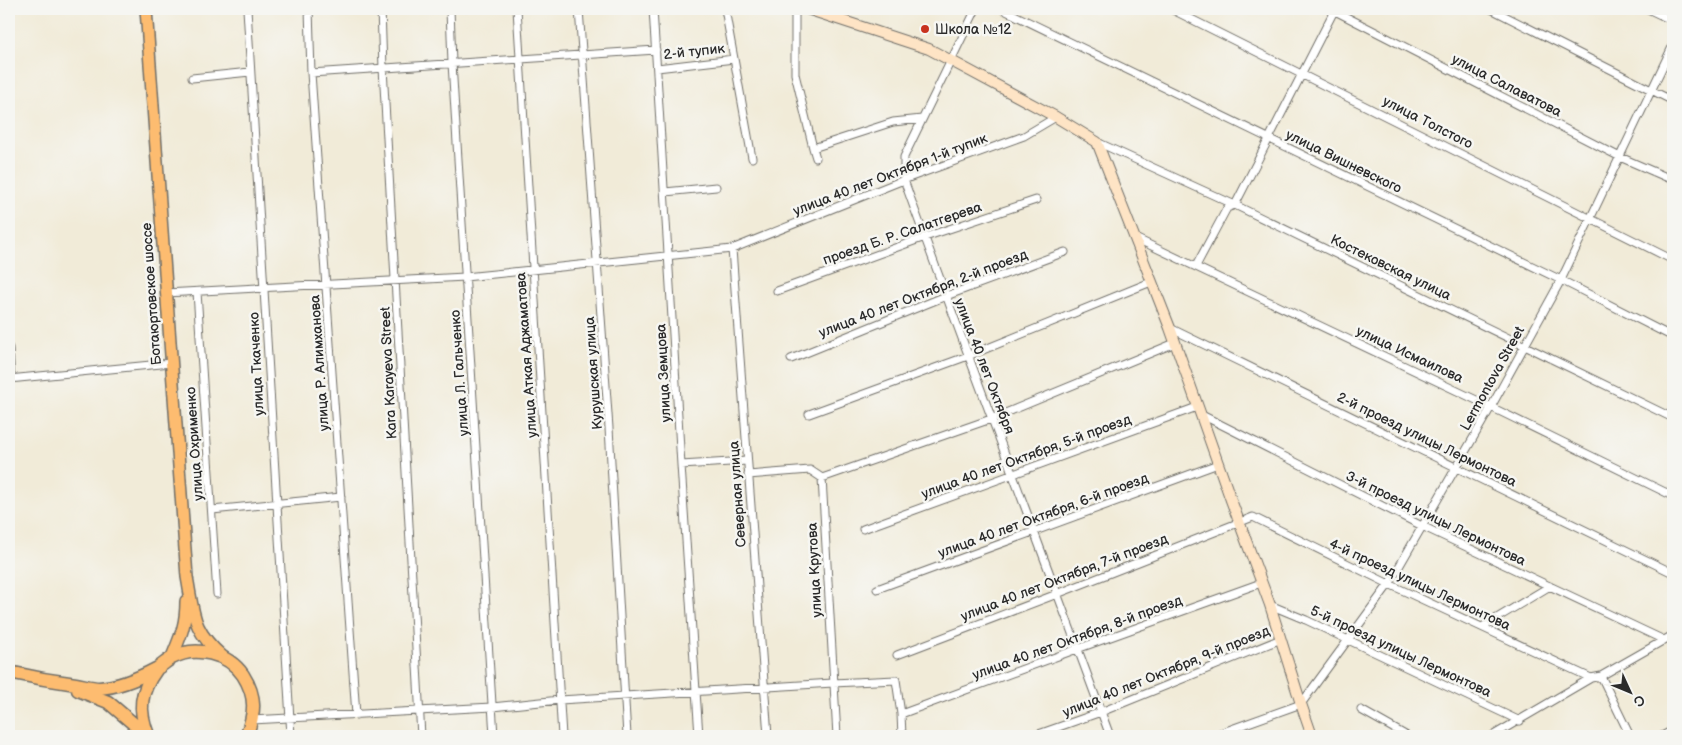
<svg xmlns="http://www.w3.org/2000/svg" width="1682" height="745" font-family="'Balsamiq Sans',sans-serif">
	<rect width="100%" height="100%" fill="#f6f6f2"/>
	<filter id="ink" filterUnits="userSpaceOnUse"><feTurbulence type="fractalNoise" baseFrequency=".02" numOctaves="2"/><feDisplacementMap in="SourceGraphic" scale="10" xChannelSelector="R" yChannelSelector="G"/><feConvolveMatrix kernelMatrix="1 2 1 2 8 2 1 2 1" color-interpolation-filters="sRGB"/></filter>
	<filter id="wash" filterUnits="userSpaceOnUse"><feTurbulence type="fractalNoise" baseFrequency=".0096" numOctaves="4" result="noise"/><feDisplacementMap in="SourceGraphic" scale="20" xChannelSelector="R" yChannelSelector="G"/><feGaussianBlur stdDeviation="1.12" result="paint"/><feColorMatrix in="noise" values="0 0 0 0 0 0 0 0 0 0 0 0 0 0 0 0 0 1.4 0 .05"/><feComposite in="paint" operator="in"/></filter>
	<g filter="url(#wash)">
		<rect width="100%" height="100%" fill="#f1ebd8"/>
	</g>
	<g filter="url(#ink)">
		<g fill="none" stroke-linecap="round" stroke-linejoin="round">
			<g stroke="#706e68" stroke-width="9">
				<path id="street" d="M247,9L291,736
					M309,9L311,73L356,715
					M381,9L383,68L421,736
					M450,9L452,63L494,736
					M517,9L562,736
					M579,9L609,428L627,736
					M653,9L681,465L699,736
					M725,9L752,158
					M795,9V74L813,148
					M976,9L904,157V180C971,366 1042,551 1110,736
					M1002,9L1561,280L1673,337
					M1171,9L1673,260
					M1331,9L1620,157L1673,180
					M1491,9L1673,101
					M1648,9L1673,21
					M657,68L734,59
					M311,73L656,50
					M192,78L250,72
					M1097,142L1235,205L1673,418
					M816,158L813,148L893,122L922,119
					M665,192L716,187
					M1135,238L1491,407L1673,496
					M732,249L768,736
					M1196,266L1227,208L1235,205L1335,9
					M777,291L925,237L1036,200
					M197,292L217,594
					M166,293L465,277L732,249L911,177L1024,136L1056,117
					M1170,328L1673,573
					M9,348L11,379
					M791,359L946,296L1065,252
					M9,379L171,363
					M809,414L968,356L1151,282
					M1200,414L1422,526L1664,640
					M681,465L747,461
					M748,475L810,470L822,478L837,736
					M822,478L991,419L1175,343
					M212,510L341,497
					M863,529L1197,407
					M877,589L1218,464
					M1270,605L1306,620L1520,721
					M1482,627L1550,586
					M897,655L1057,594L1253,517L1389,584L1591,678
					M1601,676L1630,736
					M1361,710L1407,736
					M901,714L1077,649L1261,583
					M252,720L492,707L560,700L833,683L896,680L901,714L902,736
					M1033,736L1101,712L1281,639
					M1212,736L1301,704L1389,584L1491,407L1561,280L1673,45
					M1492,736L1591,678L1601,676L1673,635
					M1662,736L1673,730"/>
			</g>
			<g stroke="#706e68" stroke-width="12">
				<path id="secondary" d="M807,9L929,49L1056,117L1097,142L1170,328L1231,500L1270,605L1301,704L1312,736"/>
			</g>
			<g stroke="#706e68" stroke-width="14">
				<path id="primary" d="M146,9L187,577C194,615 192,630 223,657
					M172,657C181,635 186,625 186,601"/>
			</g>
			<g stroke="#706e68" stroke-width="15">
				<path id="highway" d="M9,672C31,677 53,681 76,684C83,685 92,688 99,688C119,687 139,678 156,669C162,666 166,661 172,658C195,645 228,653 243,675C257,697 255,714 246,736
					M78,690L108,702L148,736
					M148,735C138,709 140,692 156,670"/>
			</g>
			<use href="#street" stroke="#fff" stroke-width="7"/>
			<use href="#secondary" stroke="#fee4c5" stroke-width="10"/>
			<use href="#primary" stroke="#fdbc6f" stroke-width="11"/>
			<use href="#highway" stroke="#fdbc6f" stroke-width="12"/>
		</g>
	</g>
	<circle fill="#c8321e" stroke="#f6f6f2" stroke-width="2" cx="925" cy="29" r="5"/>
	<g text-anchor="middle" stroke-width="5" stroke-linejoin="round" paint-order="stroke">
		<g font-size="14" fill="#2b2b2b" stroke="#f6f6f2" text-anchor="start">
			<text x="935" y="34">Школа №12</text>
		</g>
		<g font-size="14" fill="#2b2b2b" stroke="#f6f6f2">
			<text transform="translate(694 51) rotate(-6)" y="5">2-й тупик</text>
			<text transform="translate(1507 85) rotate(27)" y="5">улица Салаватова</text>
			<text transform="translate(1428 122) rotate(27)" y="5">улица Толстого</text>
			<text transform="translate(1344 161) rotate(26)" y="5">улица Вишневского</text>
			<text transform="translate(890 174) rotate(-21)" y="5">улица 40 лет Октября 1-й тупик</text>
			<text transform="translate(902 233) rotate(-19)" y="5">проезд Б. Р. Салатгерева</text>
			<text transform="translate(1391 267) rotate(26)" y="5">Костековская улица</text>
			<text transform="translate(923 293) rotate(-21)" y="5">улица 40 лет Октября, 2-й проезд</text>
			<text transform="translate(151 294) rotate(-94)" y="5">Ботаюртовское шоссе</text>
			<text transform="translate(1410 354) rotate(25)" y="5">улица Исмаилова</text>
			<text transform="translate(526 355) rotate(-94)" y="5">улица Аткая Аджаматова</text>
			<text transform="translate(319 363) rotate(-94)" y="5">улица Р. Алимханова</text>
			<text transform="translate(256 364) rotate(-93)" y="5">улица Ткаченко</text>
			<text transform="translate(985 366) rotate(69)" y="5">улица 40 лет Октября</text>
			<text transform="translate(388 373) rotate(-93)" y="5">Kara Karayeva Street</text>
			<text transform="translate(459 373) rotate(-94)" y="5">улица Л. Гальченко</text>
			<text transform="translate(593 373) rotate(-94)" y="5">Курушская улица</text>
			<text transform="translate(663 373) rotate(-93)" y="5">улица Земцова</text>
			<text transform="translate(1492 378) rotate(-61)" y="5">Lermontova Street</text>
			<text transform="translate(1427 439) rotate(26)" y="5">2-й проезд улицы Лермонтова</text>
			<text transform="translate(194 444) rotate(-94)" y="5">улица Охрименко</text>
			<text transform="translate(1026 456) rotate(-20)" y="5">улица 40 лет Октября, 5-й проезд</text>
			<text transform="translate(737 494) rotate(-94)" y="5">Северная улица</text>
			<text transform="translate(1043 515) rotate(-20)" y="5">улица 40 лет Октября, 6-й проезд</text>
			<text transform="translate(1436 518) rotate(26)" y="5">3-й проезд улицы Лермонтова</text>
			<text transform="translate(814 570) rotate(-93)" y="5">улица Крутова</text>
			<text transform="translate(1064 577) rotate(-21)" y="5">улица 40 лет Октября, 7-й проезд</text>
			<text transform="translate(1420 584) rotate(25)" y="5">4-й проезд улицы Лермонтова</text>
			<text transform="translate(1077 637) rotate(-20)" y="5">улица 40 лет Октября, 8-й проезд</text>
			<text transform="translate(1401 651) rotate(25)" y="5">5-й проезд улицы Лермонтова</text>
			<text transform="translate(1166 671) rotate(-22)" y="5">улица 40 лет Октября, 9-й проезд</text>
		</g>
	</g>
	<rect width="1682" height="745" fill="none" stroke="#f6f6f2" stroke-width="30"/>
	<g transform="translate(1630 692) rotate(134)" stroke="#f6f6f2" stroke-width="4" paint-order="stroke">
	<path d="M0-4L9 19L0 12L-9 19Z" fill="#2b2b2b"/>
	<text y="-8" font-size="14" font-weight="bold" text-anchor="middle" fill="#2b2b2b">С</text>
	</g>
</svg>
